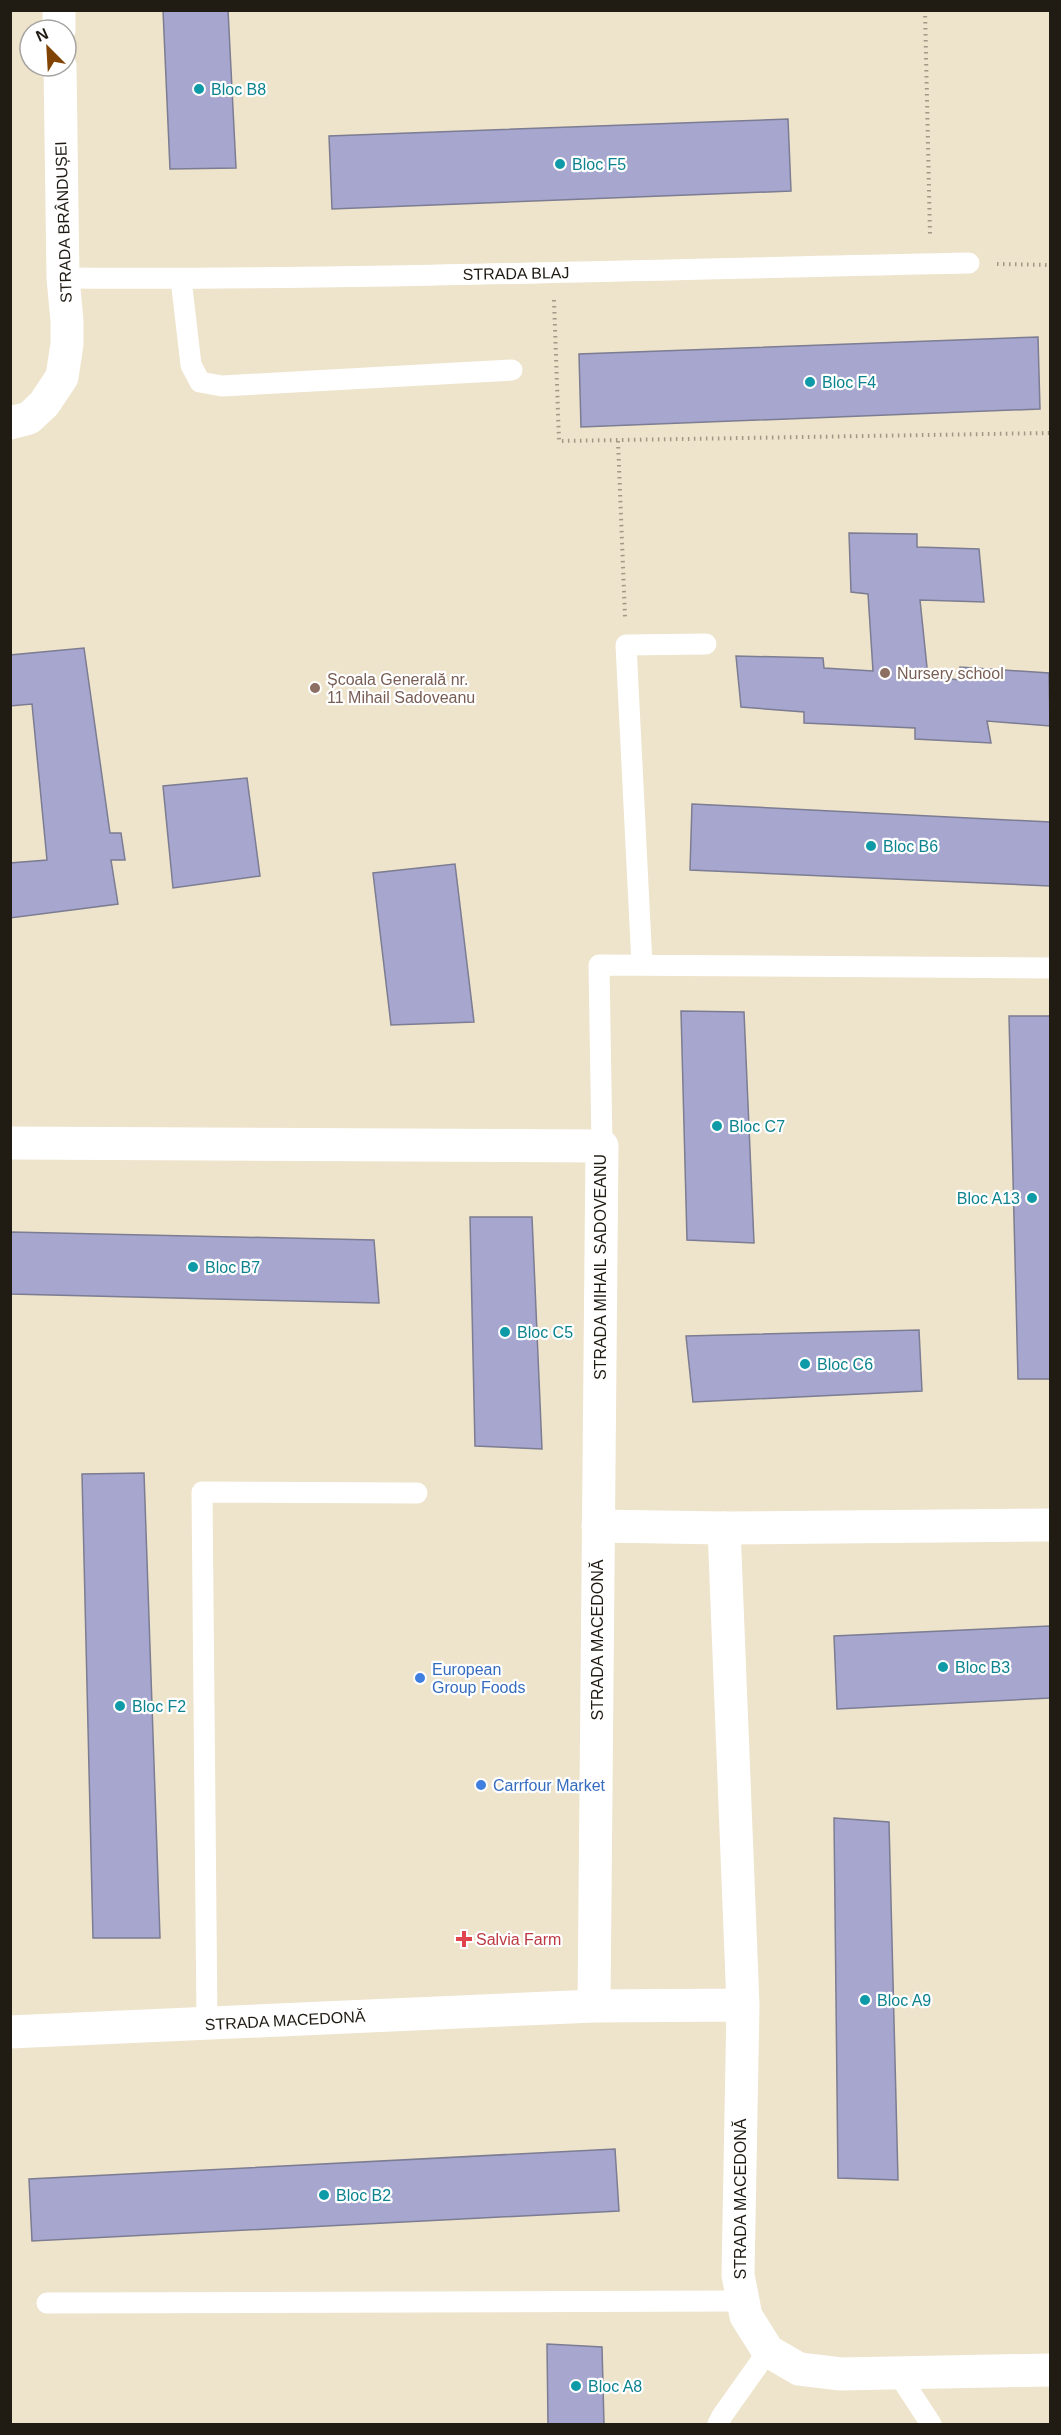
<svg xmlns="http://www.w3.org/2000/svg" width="1061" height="2435" font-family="Arial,sans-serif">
	<rect width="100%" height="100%" fill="#eee3cb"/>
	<path fill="#a7a6cf" stroke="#7c7c92" stroke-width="1.5" d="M163,10H228L236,168L170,169Z
		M788,119L791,191L332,209L329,136Z
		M1038,337L1040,409L581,427L579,354Z
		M849,533L917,534V547L979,549L984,602L920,600L928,677L961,680L960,667L1049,673L1050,726L987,721L991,743L915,739V728L804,723V712L741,707L736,656L823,658L824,668L873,671L868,594L851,592Z
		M84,648L110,833H121L125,860H111L118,904L10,918V863L47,860L32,704L10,706V655Z
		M247,778L260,876L173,888L163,786Z
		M692,804L1050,822V886L690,870Z
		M455,864L474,1022L391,1025L373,873Z
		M681,1011L744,1012L754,1243L687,1240Z
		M1009,1016H1050V1379H1018Z
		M470,1217H532L542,1449L475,1446Z
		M10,1232L374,1240L379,1303L10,1294Z
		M919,1330L922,1391L693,1402L686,1336Z
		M144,1473L160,1938H93L82,1474Z
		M1050,1626V1698L837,1709L834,1636Z
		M834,1818L889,1822L898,2180L838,2178Z
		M615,2149L619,2211L32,2241L29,2179Z
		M547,2344L602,2347L604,2424H548Z"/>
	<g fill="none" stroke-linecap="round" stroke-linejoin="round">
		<path stroke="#a19886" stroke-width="4" stroke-dasharray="1.5 4.5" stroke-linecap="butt" d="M925,10L930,235
			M997,264L1050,265
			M554,300L559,441L1050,433
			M618,441L625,617"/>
		<path stroke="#fff" stroke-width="21" d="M63,278C365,280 667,269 969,263
			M181,279L191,365L200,382L222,386L512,370
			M642,965L626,645L706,644
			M602,1146L599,965L1050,968
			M207,2024L202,1492L417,1493
			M47,2303L743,2301
			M897,2372L931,2424
			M718,2424L722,2416L768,2351"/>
		<path stroke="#fff" stroke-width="33" d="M59,10V30
			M10,423L29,418L44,404L62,377L67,344V321L63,278L60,66
			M10,1143L602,1146L594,2006
			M724,1528L743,2005
			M10,2032L594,2006L743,2005L738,2275L746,2316L768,2351L799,2369L841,2374L1050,2370"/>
		<path stroke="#fff" stroke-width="33" d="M598,1526L724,1528L1050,1525"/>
	</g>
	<g fill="#0f9aa8" stroke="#fff" stroke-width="2">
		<circle cx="199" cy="89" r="6"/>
		<circle cx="560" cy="164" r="6"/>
		<circle cx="810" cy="382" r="6"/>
		<circle cx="871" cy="846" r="6"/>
		<circle cx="717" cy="1126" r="6"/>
		<circle cx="1032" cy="1198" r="6"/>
		<circle cx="193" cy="1267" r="6"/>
		<circle cx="505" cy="1332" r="6"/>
		<circle cx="805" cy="1364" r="6"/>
		<circle cx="943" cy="1667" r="6"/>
		<circle cx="120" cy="1706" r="6"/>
		<circle cx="865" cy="2000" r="6"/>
		<circle cx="324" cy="2195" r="6"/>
		<circle cx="576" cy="2386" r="6"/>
	</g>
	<g fill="#8d6e63" stroke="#fff" stroke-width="2">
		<circle cx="885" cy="673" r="6"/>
		<circle cx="315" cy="688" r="6"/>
	</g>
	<g fill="#3f7fe0" stroke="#fff" stroke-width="2">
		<circle cx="420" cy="1678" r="6"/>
		<circle cx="481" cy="1785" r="6"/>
	</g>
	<path fill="#e0444e" stroke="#fff" stroke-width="2" d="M461 1930h6v6h6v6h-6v6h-6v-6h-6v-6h6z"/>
	<g text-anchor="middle" stroke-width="4.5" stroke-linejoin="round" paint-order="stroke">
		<g font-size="16" fill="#0d838f" stroke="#fff" text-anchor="start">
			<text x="211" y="95">Bloc B8</text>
			<text x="572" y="170">Bloc F5</text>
			<text x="822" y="388">Bloc F4</text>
			<text x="883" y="852">Bloc B6</text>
			<text x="729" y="1132">Bloc C7</text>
			<text x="1020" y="1204" text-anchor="end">Bloc A13</text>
			<text x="205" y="1273">Bloc B7</text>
			<text x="517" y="1338">Bloc C5</text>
			<text x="817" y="1370">Bloc C6</text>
			<text x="955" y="1673">Bloc B3</text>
			<text x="132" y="1712">Bloc F2</text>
			<text x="877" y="2006">Bloc A9</text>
			<text x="336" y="2201">Bloc B2</text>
			<text x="588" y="2392">Bloc A8</text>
		</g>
		<g font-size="16" fill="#201c13" stroke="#fff">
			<text transform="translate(63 222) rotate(-92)" y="6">STRADA BRÂNDUȘEI</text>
			<text transform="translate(516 273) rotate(-1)" y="6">STRADA BLAJ</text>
			<text transform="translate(600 1267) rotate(-90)" y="6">STRADA MIHAIL SADOVEANU</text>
			<text transform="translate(597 1640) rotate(-90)" y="6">STRADA MACEDONĂ</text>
			<text transform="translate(285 2020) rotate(-3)" y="6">STRADA MACEDONĂ</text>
			<text transform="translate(740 2199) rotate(-90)" y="6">STRADA MACEDONĂ</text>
		</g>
		<g font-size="16" fill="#785e54" stroke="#fff" text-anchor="start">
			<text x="897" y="679">Nursery school</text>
			<text x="327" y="685">Școala Generală nr.<tspan x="327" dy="18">11 Mihail Sadoveanu</tspan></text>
		</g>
		<g font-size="16" fill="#366cbe" stroke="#fff" text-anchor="start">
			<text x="432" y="1675">European<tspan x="432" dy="18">Group Foods</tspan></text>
			<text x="493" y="1791">Carrfour Market</text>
		</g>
		<g font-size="16" fill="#be3a42" stroke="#fff" text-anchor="start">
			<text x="476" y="1945">Salvia Farm</text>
		</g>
	</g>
	<rect width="1061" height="2435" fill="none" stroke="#201c13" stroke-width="24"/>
	<g transform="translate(48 48) rotate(336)"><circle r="28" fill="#ffffff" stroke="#a6a4a1" stroke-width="1.5"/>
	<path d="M0-4.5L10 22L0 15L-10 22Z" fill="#814301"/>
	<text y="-9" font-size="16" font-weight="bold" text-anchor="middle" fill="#201c13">N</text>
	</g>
</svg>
